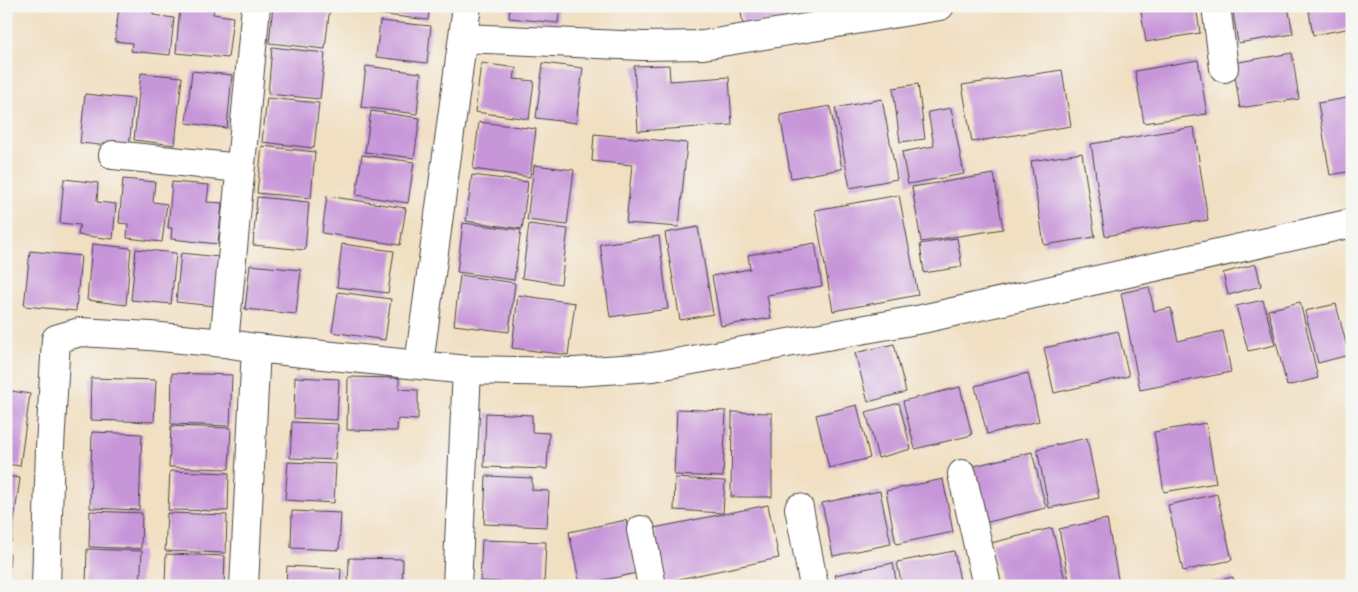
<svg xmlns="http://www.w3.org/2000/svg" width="1358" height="592" font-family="'Patrick Hand',sans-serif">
	<rect width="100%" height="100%" fill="#f6f6f2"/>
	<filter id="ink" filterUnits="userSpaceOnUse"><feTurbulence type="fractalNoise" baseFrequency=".02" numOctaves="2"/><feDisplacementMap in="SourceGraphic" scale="10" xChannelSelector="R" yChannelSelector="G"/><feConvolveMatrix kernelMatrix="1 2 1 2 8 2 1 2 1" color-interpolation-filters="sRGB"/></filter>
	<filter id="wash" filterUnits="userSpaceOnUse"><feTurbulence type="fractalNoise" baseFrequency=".0096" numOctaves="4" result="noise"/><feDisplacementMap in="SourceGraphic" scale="20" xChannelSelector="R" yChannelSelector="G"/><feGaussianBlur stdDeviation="1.12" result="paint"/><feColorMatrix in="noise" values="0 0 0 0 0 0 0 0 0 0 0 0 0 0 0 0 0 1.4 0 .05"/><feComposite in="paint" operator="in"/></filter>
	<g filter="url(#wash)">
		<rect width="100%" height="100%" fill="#f1dfc2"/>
		<g id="blocks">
			<path fill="#c796d9" d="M119,6H154L153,15L174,18L170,55L131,51L132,43L115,41Z
				M180,6H214L213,14L233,17L228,58L176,53Z
				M273,6H330L325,49L269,43Z
				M353,6H430L428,20L352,11Z
				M510,6H560L558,23L509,18Z
				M740,6H812L813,15L743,25Z
				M1140,6H1196L1200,33L1146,42Z
				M1232,6H1288L1293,34L1238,43Z
				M1308,6H1352V28L1313,35Z
				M380,21L431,26L427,63L376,57Z
				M272,47L325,53L320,99L268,94Z
				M1292,53L1299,99L1240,108L1233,63Z
				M1198,60L1207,114L1144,123L1135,71Z
				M481,63L516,68L514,79L534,81L529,119L475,112Z
				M543,63L583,68L576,123L536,118Z
				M669,65L670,81L729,77L732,125L638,131L634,66Z
				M366,66L421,73L417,114L361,107Z
				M1062,70L1071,126L972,142L962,85Z
				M192,71L232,75L227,128L186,123Z
				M141,73L182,77L175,145L134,140Z
				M918,84L925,139L900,142L893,88Z
				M85,94L134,99L129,148L80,143Z
				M1352,97V171L1330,175L1318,103Z
				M267,98L319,103L314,148L262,142Z
				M882,99L897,179L850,188L835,108Z
				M830,106L842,169L791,178L780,115Z
				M951,108L964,174L908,184L902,152L934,146L928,112Z
				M371,111L420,118L414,158L365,152Z
				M479,122L536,129L530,177L473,169Z
				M1194,127L1208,220L1105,236L1091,144Z
				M594,134L687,143L679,227L626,223L632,165L592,161Z
				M262,146L315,152L311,198L257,193Z
				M1082,153L1095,237L1044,245L1031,161Z
				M362,155L414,162L408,203L356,195Z
				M534,165L574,170L567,225L527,220Z
				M994,174L1003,229L921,242L912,187Z
				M472,175L528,182L522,229L466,221Z
				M64,179L98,183L97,202L116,204L113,239L78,235L80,225L60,223Z
				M123,179L155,182L153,202L167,204L162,242L127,238L128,224L119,223Z
				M172,182L209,185L207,202L222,203L218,244L171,239L172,228H168Z
				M899,195L918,295L833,311L815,210Z
				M327,196L406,208L400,245L322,233Z
				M257,197L309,202L305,250L253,245Z
				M463,223L521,230L514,280L457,272Z
				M529,224L568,229L561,284L522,278Z
				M698,227L713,314L680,320L665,233Z
				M659,236L668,309L610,317L600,244Z
				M957,238L962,267L924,273L920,244Z
				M815,243L822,286L767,295L771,318L721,326L712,276L750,269L748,255Z
				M92,244L131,248L126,305L87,300Z
				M342,244L394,251L388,293L337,287Z
				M136,249L176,253L171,304L131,300Z
				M30,251L81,256L76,311L24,306Z
				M181,253L219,257L214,306L176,302Z
				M1256,264L1261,286L1228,295L1223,273Z
				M250,265L301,270L296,314L245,309Z
				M460,275L515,283L509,332L454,325Z
				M1149,287L1154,311L1171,308L1178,341L1223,331L1231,372L1140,390L1121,293Z
				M338,292L391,299L385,340L332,332Z
				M518,295L575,303L568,355L512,348Z
				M1263,300L1275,345L1248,351L1236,306Z
				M1300,302L1318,378L1287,386L1268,310Z
				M1336,304L1349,355L1318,363L1305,311Z
				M1118,331L1129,376L1054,393L1044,348Z
				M894,344L906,392L868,402L855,353Z
				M172,373L232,375L230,426L171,424Z
				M1028,373L1039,421L987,434L975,386Z
				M295,377L339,379L337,420L294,418Z
				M348,377L399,378V389L418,390V420L398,419L397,431L347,430Z
				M91,378L156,380L154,422L90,420Z
				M960,387L972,435L915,449L903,401Z
				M6,390L30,394L20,466L6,464Z
				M899,403L911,449L878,458L866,412Z
				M857,405L870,458L829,468L816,415Z
				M677,409L726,411L723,477L674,475Z
				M732,412L772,413V497H731Z
				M486,413L532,415V432L549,433L547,469L484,467Z
				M292,422L338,424L335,460L290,458Z
				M1206,423L1216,483L1164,492L1154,432Z
				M171,426L231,428L229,469L169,467Z
				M92,432L142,434L139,510L90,508Z
				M1087,438L1099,498L1049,508L1037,449Z
				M1032,452L1046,508L984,523L970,467Z
				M288,462L336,464L334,503L285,500Z
				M170,471L229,473L228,511L168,510Z
				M6,476L20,478L11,542L6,541Z
				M486,476L532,478V490L549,491L547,527L484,524Z
				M675,478L725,481L723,513L674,510Z
				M943,479L953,532L896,544L886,491Z
				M880,491L891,544L833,556L822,503Z
				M1217,494L1232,560L1183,571L1168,505Z
				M768,505L779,558L665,582L654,528Z
				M90,511L142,513L141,549L89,547Z
				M292,511L341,513L339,550L291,548Z
				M167,513L227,515L226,553L165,551Z
				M1107,519L1119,584L1070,586L1059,529Z
				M626,520L637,573L580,585L569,532Z
				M1052,528L1066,584L1060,586H1001L991,543Z
				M482,540L546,542L544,584L480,581Z
				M87,549L142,551L140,586H86Z
				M954,551L961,586H902L897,562Z
				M6,553L10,554L8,586H6Z
				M166,554L225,556L224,586H165Z
				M349,558L403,559L402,586H348Z
				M893,563L897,586H838L835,575Z
				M287,566L341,569L340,586H286Z
				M1233,577L1235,586H1198V585Z"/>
		</g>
	</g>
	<g filter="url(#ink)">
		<use href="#blocks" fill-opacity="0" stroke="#494642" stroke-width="1"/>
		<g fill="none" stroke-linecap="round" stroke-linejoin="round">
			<g stroke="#494642" stroke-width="30">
				<path id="street" d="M1216,6L1224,68
					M463,38L643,46L703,45L940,6
					M113,155L240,168
					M224,343L256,6
					M419,364L467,6
					M962,474L987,586
					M799,508L814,586
					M641,530L652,586
					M46,586L50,447L56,339L80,332L150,336L224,343L256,348L467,370L575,372L653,367L922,319L1352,223
					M244,586L256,348
					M457,586L467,370"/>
			</g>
			<use href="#street" stroke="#fff" stroke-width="28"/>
		</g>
	</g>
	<rect width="1358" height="592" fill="none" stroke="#f6f6f2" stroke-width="25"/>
</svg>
